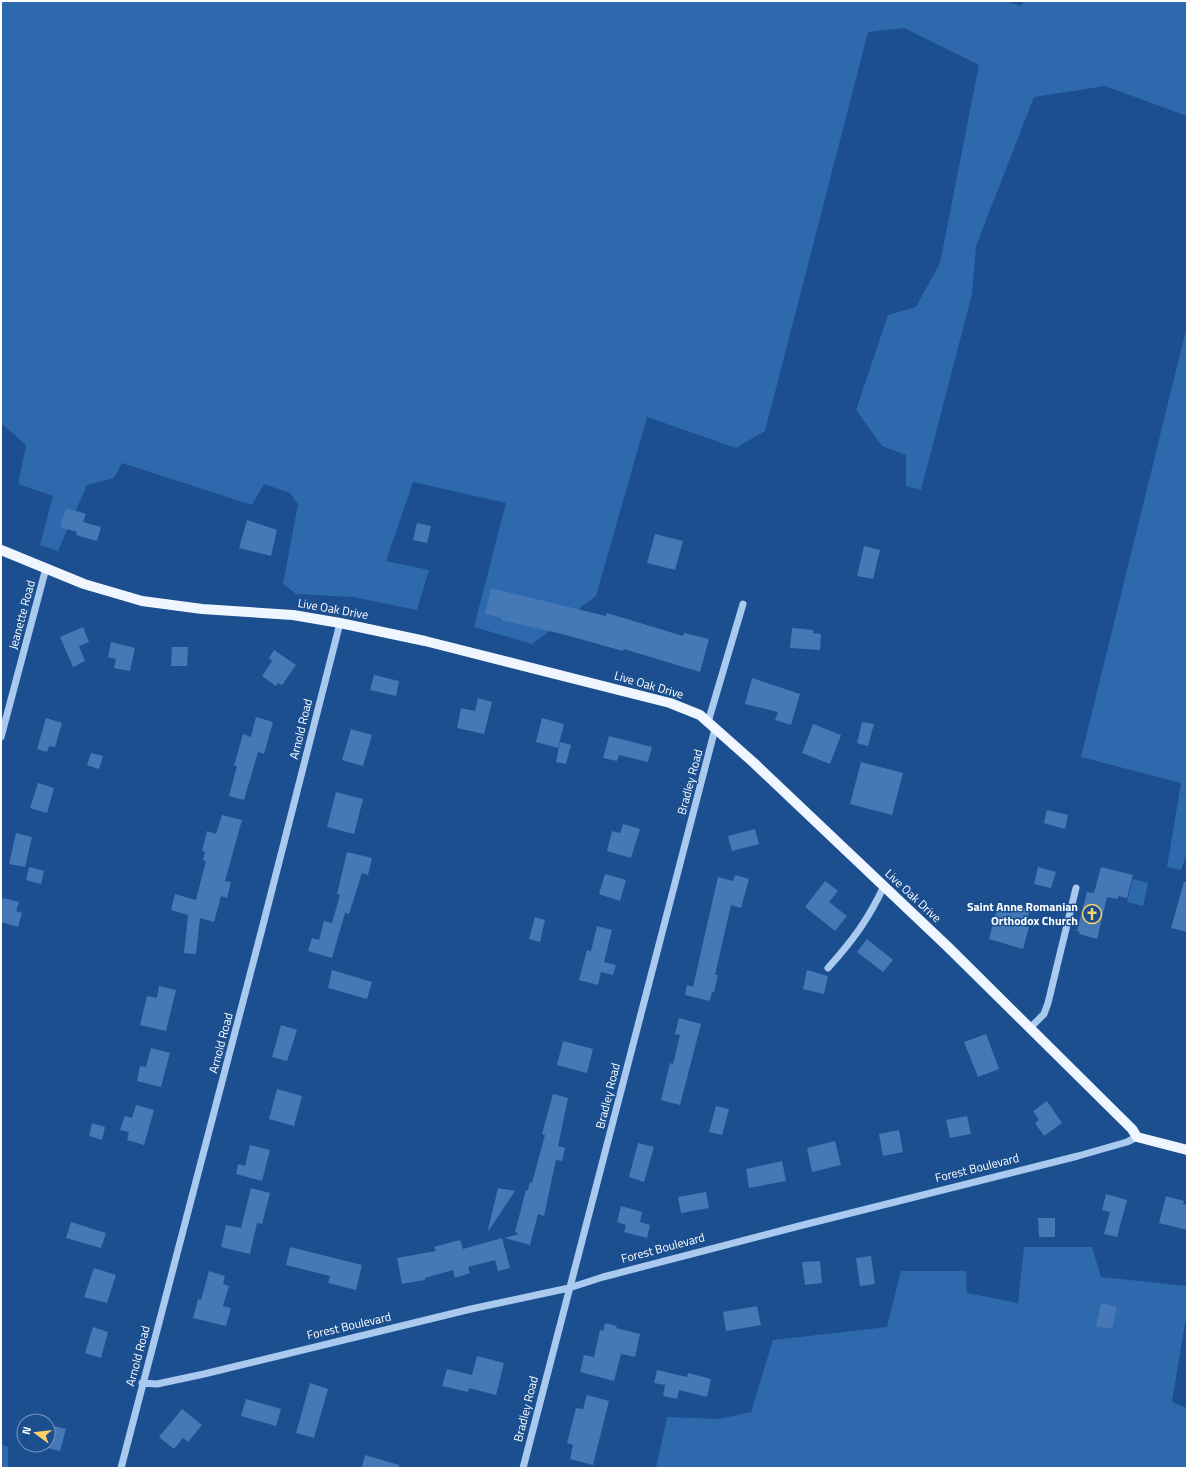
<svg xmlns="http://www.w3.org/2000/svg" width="1188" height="1469" font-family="'Titillium Web',sans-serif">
	<rect width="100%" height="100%" fill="#1b4f8f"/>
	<path fill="#2e69ad" d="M1,1H1006L1021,6L1023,1H1187V116L1105,86L1034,97L976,246L972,294L921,490L906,486V455L882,446L856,410L888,315L916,307L940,263L979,65L904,28L868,32L765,431L736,448L647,417L596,596L532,644L474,627L506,503L413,482L386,561L429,570L417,610L353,597L296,594L283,584L298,504L290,493L264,484L252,505L122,463L114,478L87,485L58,551L40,545L53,496L18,484L26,445L1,423Z
		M1187,326V853L1181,870L1167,867L1181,783L1081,757Z
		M1133,879L1148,883L1143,906L1127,902Z
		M1024,1247H1092L1101,1277L1187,1286V1312L1172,1402L1187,1408V1468H656L667,1417L719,1419L751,1412L773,1340L887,1327L901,1271H966L967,1293L1018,1303Z
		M1,1444L8,1447V1468H1Z"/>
	<path fill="#4478b7" d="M66,508L86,514L83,522L101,527L97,541L76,535L77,532L60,527Z
		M247,520L277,530L271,556L239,548Z
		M417,523L431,526L427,543L413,540Z
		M655,534L683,541L675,570L647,563Z
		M864,546L880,550L873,579L857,576Z
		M491,588L606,616L607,613L683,636L684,633L709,639L700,672L624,649L623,651L562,634L501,620L502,618L485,614Z
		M83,627L89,642L79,646L85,661L73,667L60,637Z
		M792,628L813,630V633L821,634L820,650L790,648Z
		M111,642L135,648L130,671L114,668L116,659L108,657Z
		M172,647H188L187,666H171Z
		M274,650L296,665L282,685L278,683L276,686L262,676L272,661L269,658Z
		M374,675L399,681L396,696L370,690Z
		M752,678L800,694L791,725L775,720L778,712L745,704Z
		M478,698L492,702L484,734L457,728L461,708L475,711Z
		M256,717L273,722L264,754L258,752L244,800L229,796L237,766H234L243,734L251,737Z
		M46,718L62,723L55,747L49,746L47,752L37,749Z
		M542,718L564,724L558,748L536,742Z
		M862,722L874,724L868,746L857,743Z
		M813,724L841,735L830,764L802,753Z
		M351,729L372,735L363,766L342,760Z
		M609,736L652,747L648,762L619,755L617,761L603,758Z
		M560,742L571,745L566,764L556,762Z
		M91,753L103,756L99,769L87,765Z
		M861,762L903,773L892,815L850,804Z
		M38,783L54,788L47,813L30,808Z
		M336,792L363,799L354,834L327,827Z
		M1047,810L1068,815L1065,829L1044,823Z
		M222,815L242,820L225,881L231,882L227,898L221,896L214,922L200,918L196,954L184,953L188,915L171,910L175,894L196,900L206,861L203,860L205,852L202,851L207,831L216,834Z
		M623,824L640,829L631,858L607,851L612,831L620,833Z
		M755,829L759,844L732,851L728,836Z
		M16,833L32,837L25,867L9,864Z
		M347,852L372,858L368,875L362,873L349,914L345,913L332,958L308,951L312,938L319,940L324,921L332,923L340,895L337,894Z
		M29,867L44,871L41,884L26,880Z
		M1038,867L1056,872L1051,888L1034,884Z
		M1101,867L1133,875L1127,898L1118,896V899L1107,897L1097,939L1079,934L1080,932L1077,931L1087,892L1094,893Z
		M605,874L626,880L620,901L599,894Z
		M735,875L749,879L741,908L731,905L715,975H718L714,992H712L710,1001L685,995L687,985L693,987L718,877L733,881Z
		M825,881L838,891L829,902L847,916L835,931L805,907Z
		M1184,882H1187V932L1171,928Z
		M3,898L19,902L16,911L22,913L18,927L1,922V906Z
		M1012,905L1030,910L1025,927H1029L1023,949L989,939L997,909L1010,913Z
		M535,917L545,920L540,942L529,939Z
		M597,926L612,930L604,962L616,965L613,975L601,972L598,985L579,980L587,950L591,951Z
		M867,939L893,960L883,972L857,952Z
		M332,970L372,982L367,999L328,988Z
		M807,970L828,976L824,994L803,989Z
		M159,986L176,990L166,1031L140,1025L147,996L157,998Z
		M679,1018L701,1024L680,1105L661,1100L670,1063L673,1064L680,1035L675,1034Z
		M281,1025L297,1030L287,1061L272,1057Z
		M986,1034L999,1069L978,1077L964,1042Z
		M563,1041L593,1049L587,1073L557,1065Z
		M151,1048L170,1053L161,1087L137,1081L140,1066L146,1067Z
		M277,1089L302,1096L294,1126L269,1119Z
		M553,1094L568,1098L558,1146L565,1148L562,1161L556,1160L544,1216L538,1214L530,1245L504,1238L519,1234L515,1232L526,1190H528L530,1182L532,1183L545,1135L542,1134Z
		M1047,1101L1062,1123L1044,1136L1035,1123L1039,1120L1033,1111Z
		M136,1105L154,1110L144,1145L127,1140L129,1132L120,1130L125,1116L132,1118Z
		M716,1106L729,1109L722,1135L709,1132Z
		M967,1116L971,1134L950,1138L946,1120Z
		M92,1123L105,1127L102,1140L89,1136Z
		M899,1130L903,1152L883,1156L879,1134Z
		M835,1141L841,1165L812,1172L807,1148Z
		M638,1143L654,1147L644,1182L629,1177Z
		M250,1145L270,1150L262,1181L236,1174L238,1164L245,1166Z
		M782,1161L786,1181L749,1188L746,1169Z
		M251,1188L270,1193L262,1224L257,1223L250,1254L221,1247L226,1225L241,1228Z
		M498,1188L515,1191L489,1230H488Z
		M706,1192L709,1208L681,1213L678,1197Z
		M1106,1194L1127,1200L1117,1237L1104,1234L1110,1212L1102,1210Z
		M1166,1196L1184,1201L1183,1204L1187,1205V1230L1159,1223Z
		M621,1206L642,1212L640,1222L650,1225L647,1238L624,1232L626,1225L617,1222Z
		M1038,1218H1055V1237H1039Z
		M71,1222L106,1233L101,1248L66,1238Z
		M502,1238L510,1268L498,1271L495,1260L468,1267L470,1273L455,1278L453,1270L425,1278V1280L402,1284L397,1258L436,1251L434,1247L460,1240L463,1249Z
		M290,1247L362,1265L356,1290L328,1283L330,1276L286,1265Z
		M871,1256L875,1284L860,1286L856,1258Z
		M820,1261L822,1283L805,1285L802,1262Z
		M94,1268L116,1275L107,1303L84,1297Z
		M209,1271L225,1276L223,1284L229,1286L223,1306L231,1308L226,1326L193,1318L198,1299L201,1300Z
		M1101,1303L1117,1307L1112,1329L1096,1326Z
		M757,1306L761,1325L726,1331L723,1312Z
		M605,1323L617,1326L616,1328L640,1334L635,1357L621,1354L614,1381L580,1372L584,1355L594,1357L600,1330L603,1331Z
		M93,1327L108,1332L101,1358L85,1353Z
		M477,1356L504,1363L496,1395L469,1388L468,1392L442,1386L447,1369L472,1375Z
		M657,1370L687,1377L688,1373L711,1379L707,1397L679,1390L677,1399L663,1396L665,1385L654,1383Z
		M310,1383L328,1389L314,1438L296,1433Z
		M587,1395L609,1401L593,1465L570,1459L573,1445L567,1443L576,1408L583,1409Z
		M246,1399L281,1409L276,1426L241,1416Z
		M182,1409L202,1425L188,1442L183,1438L174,1449L159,1437Z
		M50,1425L66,1429L60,1451L48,1448V1433Z
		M365,1455L399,1465V1468L362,1467Z"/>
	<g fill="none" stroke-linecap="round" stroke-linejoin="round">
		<path stroke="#a9c9ee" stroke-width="7" d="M708,722L743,604
			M1,737L46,568
			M828,968C853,940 868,920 884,886
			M1030,1028L1044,1014L1048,1003L1076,888
			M142,1383L157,1384L204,1374L471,1309L569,1288L603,1277L803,1225L1078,1156L1127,1142L1137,1137
			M121,1468L263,925L340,623
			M523,1468L715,729"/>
		<path stroke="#f0f6ff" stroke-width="10" d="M1,550L84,584L142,601L202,609L293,615L340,623L425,641L670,703L700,715L754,763L948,947L1132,1129L1137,1137L1187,1150"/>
	</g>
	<defs>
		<g id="church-ring" transform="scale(1)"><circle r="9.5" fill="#1b4f8f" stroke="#ffd166" stroke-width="1.5"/><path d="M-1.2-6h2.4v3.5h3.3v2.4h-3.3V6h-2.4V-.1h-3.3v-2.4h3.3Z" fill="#ffd166"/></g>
	</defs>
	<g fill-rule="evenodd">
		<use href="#church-ring" x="1092" y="914"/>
	</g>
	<g text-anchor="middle" stroke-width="3" stroke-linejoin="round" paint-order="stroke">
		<g font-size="12" fill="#fff" stroke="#1b4f8f">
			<text transform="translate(333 609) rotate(10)" y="4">Live Oak Drive</text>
			<text transform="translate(22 615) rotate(-75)" y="4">Jeanette Road</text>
			<text transform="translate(649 685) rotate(16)" y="4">Live Oak Drive</text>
			<text transform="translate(301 729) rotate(-76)" y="4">Arnold Road</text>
			<text transform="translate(690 782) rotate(-75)" y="4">Bradley Road</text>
			<text transform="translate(913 896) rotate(43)" y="4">Live Oak Drive</text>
			<text transform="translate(221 1043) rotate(-75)" y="4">Arnold Road</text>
			<text transform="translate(608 1096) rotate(-76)" y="4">Bradley Road</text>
			<text transform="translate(977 1168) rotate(-14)" y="4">Forest Boulevard</text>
			<text transform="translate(663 1248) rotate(-15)" y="4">Forest Boulevard</text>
			<text transform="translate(349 1326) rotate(-13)" y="4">Forest Boulevard</text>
			<text transform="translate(138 1356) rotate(-75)" y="4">Arnold Road</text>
			<text transform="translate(526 1409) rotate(-76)" y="4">Bradley Road</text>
		</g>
		<g font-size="12" font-weight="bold" fill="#fff" stroke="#1b4f8f" text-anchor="end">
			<text x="1078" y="911">Saint Anne Romanian<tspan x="1078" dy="14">Orthodox Church</tspan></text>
		</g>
	</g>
	<rect width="1188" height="1469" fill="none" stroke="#ffffff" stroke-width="4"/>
	<g transform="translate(36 1433) rotate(285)"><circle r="19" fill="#1b4f8f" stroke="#7695bc"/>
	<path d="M0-3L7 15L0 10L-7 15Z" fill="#ffd166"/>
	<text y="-6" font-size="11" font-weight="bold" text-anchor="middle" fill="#ffffff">N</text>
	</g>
</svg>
